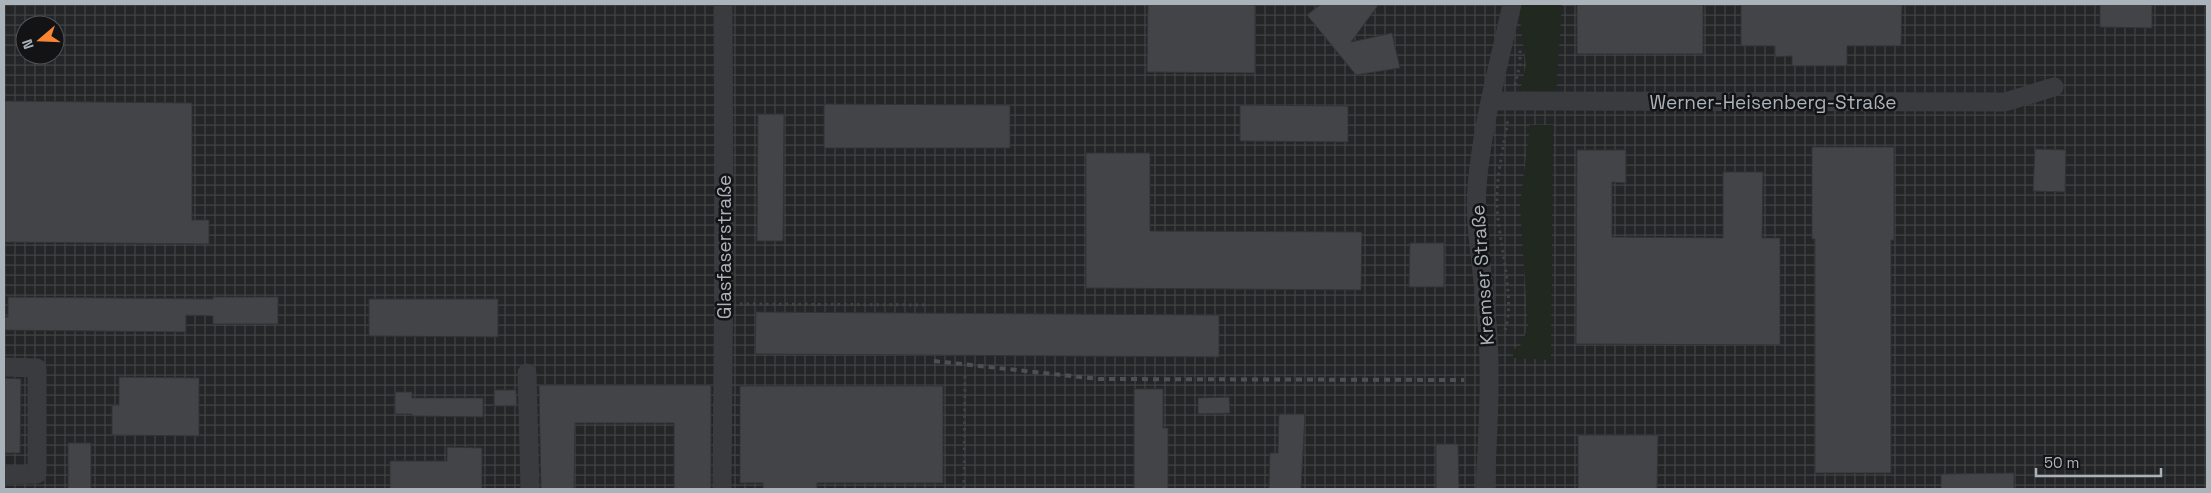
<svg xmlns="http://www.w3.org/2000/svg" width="2211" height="493" font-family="'Space Grotesk',sans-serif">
	<defs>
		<pattern id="industrial-grid" width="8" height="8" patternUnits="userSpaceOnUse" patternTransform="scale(1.25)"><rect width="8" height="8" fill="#242527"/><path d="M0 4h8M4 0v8" fill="none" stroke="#414244"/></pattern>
	</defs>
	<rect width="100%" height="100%" fill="#18181a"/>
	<path fill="url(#industrial-grid)" fill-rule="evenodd" d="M4,4H2207V489H4ZM25,25H55V55H25Z"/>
	<path fill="#202820" d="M1518,4H1562L1556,93L1520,91L1526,65Z
		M1530,125H1553L1551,360L1513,358V350L1520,346L1528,328L1520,205Z"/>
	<path fill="#424447" stroke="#323336" d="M1148,4H1255V73L1147,72Z
		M1321,4H1379L1351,42L1392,33L1400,68L1356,75L1307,15Z
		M1577,4H1703V54H1577Z
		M1741,4H1902L1901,46H1847V66H1792V56L1775,57V46H1741Z
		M2100,4H2152V28L2100,27Z
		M4,101L192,103V220H209V244L4,242Z
		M824,104L1010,105V148H824Z
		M1240,105L1348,106V142L1240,141Z
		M758,114H784L783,241H757Z
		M1812,147H1894V240H1891V473H1815V239H1812Z
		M2035,149L2066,150L2065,192L2033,191Z
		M1577,150H1626V183L1612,182V237L1723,238V172H1763L1762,238H1780V345L1576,344Z
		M1086,153H1150V231L1362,232L1361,290L1086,288Z
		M1410,243H1444V287H1409Z
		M8,297L213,299V297H278V324H213V316L186,315V332L4,330V317H8Z
		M369,299H498V337L369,336Z
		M756,312L1219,315V357L755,354Z
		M119,377L199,378V436L112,435V405H119Z
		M4,378L21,379L20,453H4Z
		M539,385H711V489H674V423H575L574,489H541Z
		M740,386H943V483H817V489H763V483H740Z
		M1134,389H1163V428H1168V489H1134Z
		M494,390H516L517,406H494Z
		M395,392H412V398H483V417L412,416V414H395Z
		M1229,397L1230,413L1198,414V398Z
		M1279,414H1305L1301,489H1269L1270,453H1278Z
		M1578,435H1658L1657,489H1578Z
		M68,443H91V489H68Z
		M1436,444H1458L1459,489H1436Z
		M447,447L482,448V489H390V461H447Z
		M2014,473V489H1941V474Z"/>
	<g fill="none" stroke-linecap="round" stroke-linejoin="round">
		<path stroke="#3f4346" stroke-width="3" stroke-dasharray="2.5 4" stroke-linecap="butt" d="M1515,85L1520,64V47
			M740,304L929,305
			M1505,330C1516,300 1498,239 1497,205C1496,176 1504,147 1508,118
			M964,489L965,372"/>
		<path stroke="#393b3f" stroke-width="19" d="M1491,101L2005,102L2054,87
			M4,367L37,368V474L4,475
			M527,373L530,489
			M722,489L724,240L723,4
			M1485,489C1488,430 1492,370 1486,311C1483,269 1474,228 1477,186C1482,125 1499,64 1512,4"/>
		<path stroke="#4c5054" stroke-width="4" stroke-dasharray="6 5" stroke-linecap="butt" d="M934,361L1099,379L1464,380"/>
	</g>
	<g text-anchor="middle" stroke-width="5" stroke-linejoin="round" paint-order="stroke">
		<g font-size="19" fill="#aab3ba" stroke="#131315">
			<text x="1773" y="109">Werner-Heisenberg-Straße</text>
			<text transform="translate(724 247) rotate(-90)" y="7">Glasfaserstraße</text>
			<text transform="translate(1482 275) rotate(-94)" y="7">Kremser Straße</text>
		</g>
	</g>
	<rect width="2211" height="493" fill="none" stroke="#aab3ba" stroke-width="10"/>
	<g transform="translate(40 40) rotate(251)"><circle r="24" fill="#131315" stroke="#4f5357"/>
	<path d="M0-4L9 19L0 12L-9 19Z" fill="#f78533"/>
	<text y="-8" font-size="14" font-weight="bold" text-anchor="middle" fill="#aab3ba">N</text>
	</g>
	<path d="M2036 468v8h125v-8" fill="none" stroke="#aab3ba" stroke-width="2.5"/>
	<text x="2044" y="468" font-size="15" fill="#aab3ba" stroke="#131315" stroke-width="4" paint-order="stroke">50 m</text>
</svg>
